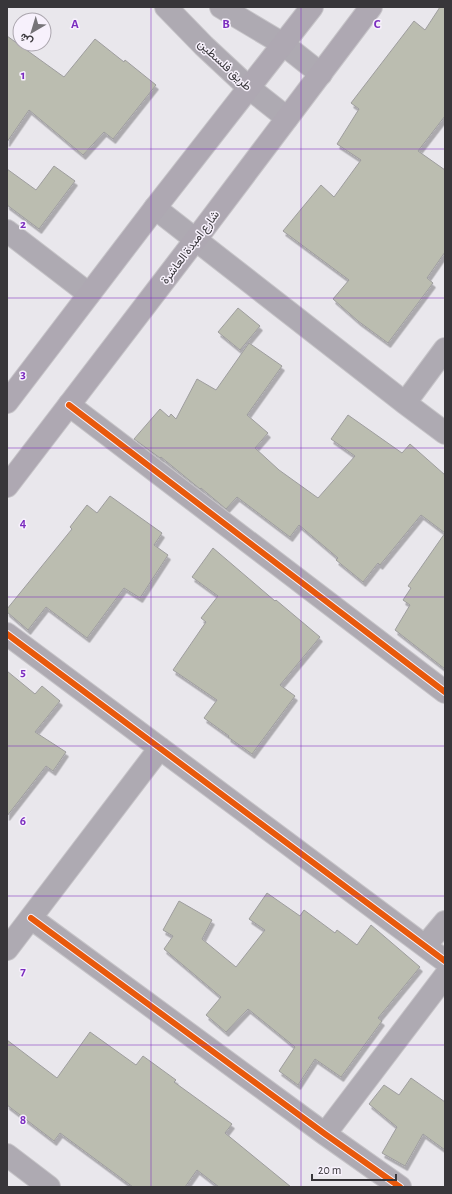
<svg xmlns="http://www.w3.org/2000/svg" width="452" height="1194" font-family="'Alegreya Sans',Vazirmatn,sans-serif">
	<defs>
		<filter id="shadow"><feDropShadow dx="2.5" dy="4.5" stdDeviation="0" flood-color="#0004"/></filter>
	</defs>
	<rect width="100%" height="100%" fill="#e9e7ec"/>
	<path fill="#bbbdb0" stroke="#9e9d9e" filter="url(#shadow)" d="M440,7H445V116L418,151L445,170V252L427,278L433,283L388,343L358,321L333,299L349,280L283,231L321,185L334,197L361,160L337,144L359,109L351,103L414,21L425,30Z
		M7,36L64,77L95,39L124,62L125,60L156,85L113,139L104,132L83,155L29,110L7,142Z
		M54,166L75,181L39,229L7,205V169L36,190Z
		M238,308L260,326L240,350L218,332Z
		M249,343L282,366L247,415L268,433L255,448L279,470L318,498L355,456L331,439L348,415L402,453L410,444L445,475V669L395,630L410,605L403,600L411,588L408,586L445,533L421,515L380,565L378,563L363,582L336,560L338,558L299,525L290,537L237,497L226,509L201,488L200,489L161,457L160,458L134,439L160,409L169,417L171,414L176,419L197,379L216,390Z
		M110,496L162,533L154,545L168,555L140,598L124,588L87,638L46,607L28,630L7,612V609L72,529L70,527L87,505L97,513Z
		M213,548L275,601L276,600L320,637L280,685L295,696L252,754L228,737L229,736L204,718L217,700L173,670L206,622L201,618L218,596L192,577Z
		M7,671L35,694L42,686L60,701L35,732L66,752L53,771L46,766L7,816Z
		M267,893L300,916L304,910L335,933L337,930L357,945L371,925L420,967L378,1018L382,1021L341,1077L315,1059L298,1085L279,1071L295,1047L248,1009L226,1032L206,1015L221,997L164,949L173,936L163,930L179,901L212,920L202,939L236,967L265,930L249,919Z
		M90,1032L136,1065L143,1056L176,1080L174,1082L232,1124L225,1133L291,1187H219L197,1170L185,1187H133L60,1133L54,1141L7,1105V1040L57,1078Z
		M411,1078L445,1102V1150L423,1134L405,1166L382,1153L397,1127L369,1104L384,1085L399,1095Z"/>
	<g fill="none" stroke-linecap="round" stroke-linejoin="round">
		<g stroke="#c6c4c8" stroke-width="24">
			<path id="minor" d="M155,208L405,403L445,433
				M7,231L89,294
				M405,403L445,349
				M69,405L445,692
				M7,634L445,961
				M31,918L325,1134L400,1187
				M425,946L445,922
				M7,949L160,748
				M325,1134L445,976
				M7,1155L49,1187"/>
		</g>
		<g stroke="#c6c4c8" stroke-width="24">
			<path id="tertiary" d="M166,7L204,46L249,88L287,118
				M221,7L283,44L321,74"/>
		</g>
		<g stroke="#c6c4c8" stroke-width="24">
			<path id="secondary" d="M7,402L155,208L312,7
				M7,486L196,239L371,7"/>
		</g>
		<use href="#minor" stroke="#aeaab2" stroke-width="22"/>
		<use href="#tertiary" stroke="#aeaab2" stroke-width="22"/>
		<use href="#secondary" stroke="#aea8b2" stroke-width="22"/>
		<g stroke="#f7f1fc" stroke-width="8">
			<path id="cycleway" d="M69,405L445,692
				M7,634L445,961
				M31,918L325,1134L400,1187"/>
		</g>
		<use href="#cycleway" stroke="#e8590c" stroke-width="6"/>
	</g>
	<path fill="none" stroke="#7b2cbf" stroke-width="1" stroke-opacity="0.55" d="M151,7V1187M301,7V1187M7,149H445M7,298H445M7,448H445M7,597H445M7,746H445M7,896H445M7,1045H445"/>
	<g text-anchor="middle" stroke-width="3" stroke-linejoin="round" paint-order="stroke">
		<g font-size="12" fill="#38363a" stroke="#f7f1fc">
			<text transform="translate(225 65) rotate(43)" y="4">طريق فلسطين</text>
			<text transform="translate(190 247) rotate(-53)" y="4">شارع امبدة العاشرة</text>
		</g>
	</g>
	<g font-size="13" text-anchor="middle" font-weight="bold" fill="#7b2cbf" stroke="#f7f1fc" stroke-width="3" stroke-linejoin="round" paint-order="stroke">
		<text x="75" y="28">A</text>
		<text x="226" y="28">B</text>
		<text x="377" y="28">C</text>
		<text x="23" y="79">1</text>
		<text x="23" y="228">2</text>
		<text x="23" y="378">3</text>
		<text x="23" y="527">4</text>
		<text x="23" y="676">5</text>
		<text x="23" y="825">6</text>
		<text x="23" y="975">7</text>
		<text x="23" y="1124">8</text>
	</g>
	<rect width="452" height="1194" fill="none" stroke="#38363a" stroke-width="16"/>
	<g transform="translate(32 32) rotate(218)"><circle r="19" fill="#f7f1fc" stroke="#aba6ae"/>
	<path d="M0-3L7 15L0 10L-7 15Z" fill="#767478"/>
	<text y="-6" font-size="11" font-weight="bold" text-anchor="middle" fill="#38363a">ش</text>
	</g>
	<path d="M312 1174v6h84v-6" fill="none" stroke="#38363a" stroke-width="2"/>
	<text x="318" y="1174" font-size="12" fill="#38363a" stroke="#f7f1fc" stroke-width="3" paint-order="stroke">20 m</text>
</svg>
